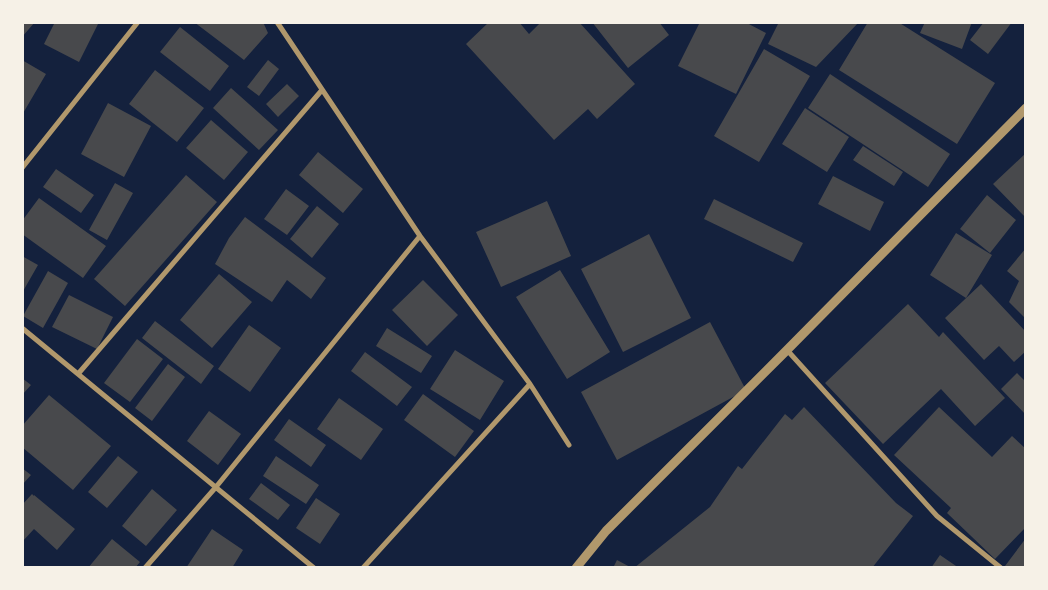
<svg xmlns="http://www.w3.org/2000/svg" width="1048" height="590" font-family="'Noto Sans',sans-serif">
	<rect width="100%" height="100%" fill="#14213d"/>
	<path fill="#48494c" d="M22,22H35L22,37Z
		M55,22H99L79,62L44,44Z
		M194,22H263L268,33L244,60Z
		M489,22H519L529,34L541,22H579L635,84L597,119L588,109L554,140L466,44Z
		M592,22H659L669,35L628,68Z
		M700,22H745L766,33L736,94L678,66Z
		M779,22H859L816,67L768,44Z
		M868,22H898L995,83L957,144L839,70Z
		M925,22H972L962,49L920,33Z
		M984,22H1012L988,54L970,40Z
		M180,27L229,66L210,91L160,52Z
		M764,49L810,76L759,162L714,136Z
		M22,60L46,74L22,115Z
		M268,60L279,69L259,96L247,87Z
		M155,70L204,108L177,142L129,104Z
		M830,74L950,154L928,187L808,108Z
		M287,84L299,96L278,117L266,104Z
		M231,88L278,130L259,150L213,108Z
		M108,103L151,126L124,177L81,154Z
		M805,108L849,137L827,172L782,144Z
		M211,120L248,152L224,180L186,148Z
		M863,146L903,172L894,186L853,160Z
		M318,152L363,189L343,213L299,175Z
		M1026,153V218L993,184Z
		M56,169L94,195L81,213L43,187Z
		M186,175L217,202L125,306L94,279Z
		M833,176L884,202L870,231L818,204Z
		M115,183L133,193L107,240L89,230Z
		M286,189L309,206L287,235L264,219Z
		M987,195L1016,220L990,253L960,229Z
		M39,198L106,246L83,278L22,234V221Z
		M714,199L803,243L793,262L704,219Z
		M547,201L571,256L501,287L476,232Z
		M317,206L339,224L312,258L290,239Z
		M245,217L326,278L311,299L287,280L272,302L215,264L229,238Z
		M956,233L992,255L966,298L930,275Z
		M649,234L691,318L623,352L581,269Z
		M1026,248V319L1009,302L1019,281L1007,271Z
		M22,256L38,265L22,293Z
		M560,270L610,352L567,379L516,297Z
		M48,271L68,283L43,328L23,316Z
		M219,274L252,302L212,348L180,320Z
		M423,280L458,315L427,346L392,310Z
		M981,284L1026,332V351L1014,362L999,346L984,360L945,318Z
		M69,295L113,317L97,349L52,327Z
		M908,304L939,337L943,332L1005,398L975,426L941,389L883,444L825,383Z
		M155,321L214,366L201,384L142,338Z
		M710,322L746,390L617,460L581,392Z
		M249,325L281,348L250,392L218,369Z
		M387,328L432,356L421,373L376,346Z
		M137,339L163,359L130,402L104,383Z
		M455,350L504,381L480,420L430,389Z
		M365,352L412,387L397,406L351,371Z
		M168,364L185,377L152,421L135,408Z
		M1017,373L1026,382V415L1001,389Z
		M22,378L31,385L22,395Z
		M423,394L474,431L455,457L404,420Z
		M49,395L111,446L73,490L22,447V426Z
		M339,398L383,429L361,460L317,429Z
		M804,407L896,503L913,516L872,568H634L710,507L738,466L742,469L785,414L792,420Z
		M939,407L992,457L1012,436L1026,449V527L995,559L947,513L951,508L894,455Z
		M209,411L241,434L218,465L187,441Z
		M289,419L326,445L311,467L274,440Z
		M118,456L138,472L107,508L88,492Z
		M276,456L319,485L306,504L263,476Z
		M22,468L31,475L22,485Z
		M261,483L290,505L278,520L249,499Z
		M152,489L177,510L146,546L122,526Z
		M32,494L34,496V495L75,529L57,550L34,529L22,542V505Z
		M316,498L340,514L320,544L296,528Z
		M212,529L243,550L232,568H186Z
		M1026,538V568H1007L1005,566Z
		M112,539L140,562L135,568H88Z
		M940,555L959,568H931Z
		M617,560L632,568H613Z"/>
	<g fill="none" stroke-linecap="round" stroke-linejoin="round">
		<path stroke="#b1986c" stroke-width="5" d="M277,22L420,236L530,384L569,445
			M22,168L138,22
			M22,328L314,568
			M787,350L937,516L1001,568
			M78,374L322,90
			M145,568L216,487L420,236
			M363,568L530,384"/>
		<path stroke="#b1986c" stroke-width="9" d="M576,568L606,531L787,350L1026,108"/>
	</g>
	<rect width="1048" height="590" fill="none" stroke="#f6f1e7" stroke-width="48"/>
</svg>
